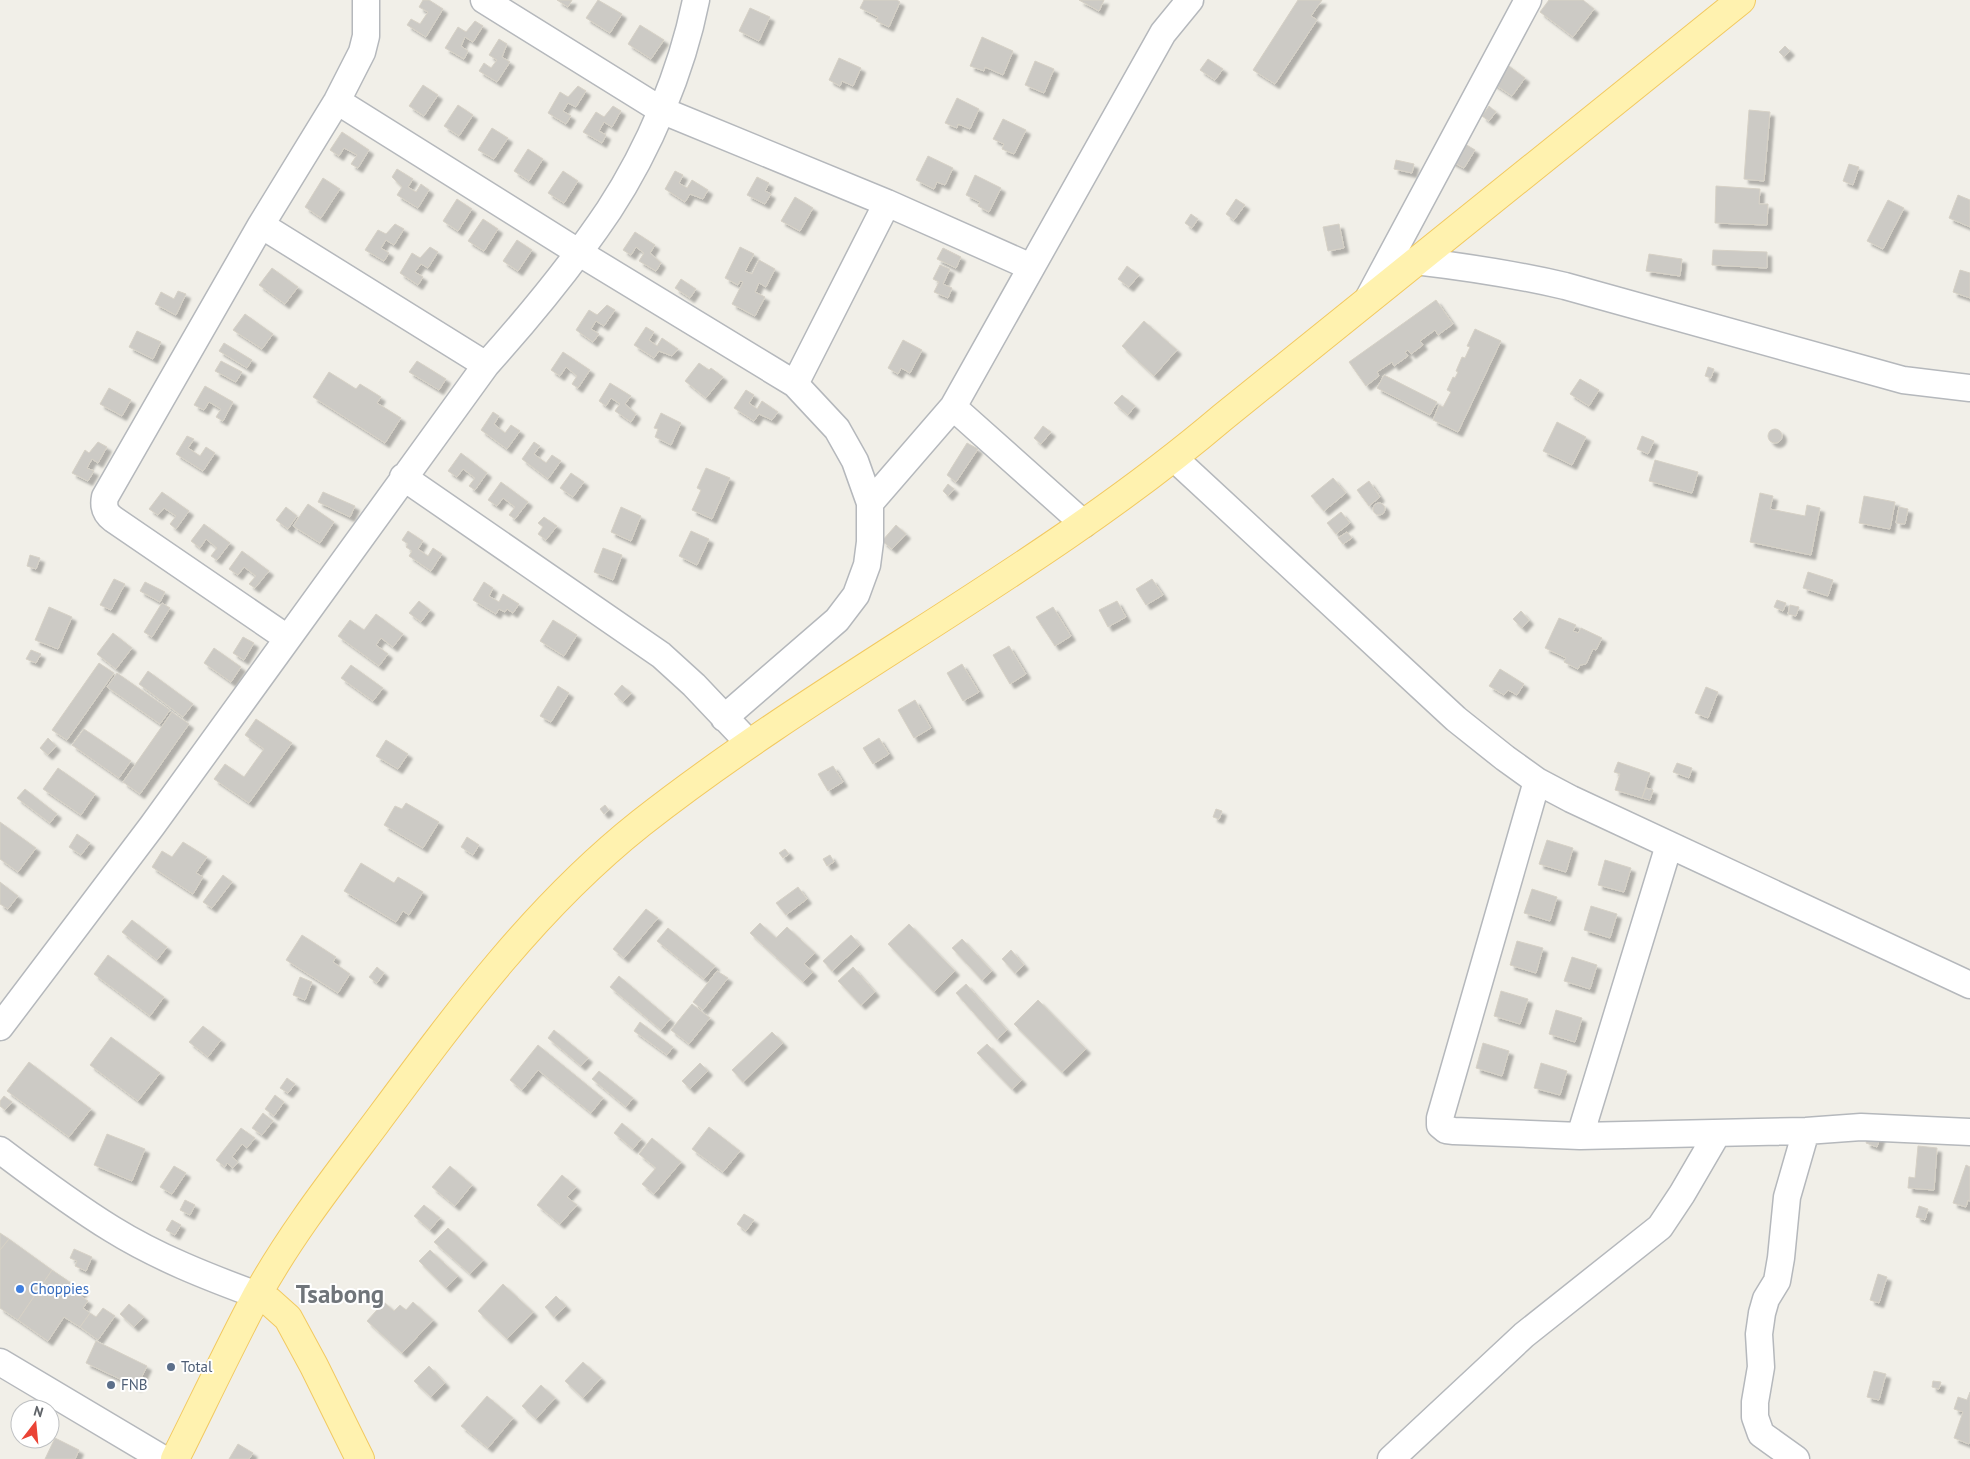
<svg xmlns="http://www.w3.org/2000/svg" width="1970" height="1459" font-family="'PT Sans',sans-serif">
	<defs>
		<filter id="shadow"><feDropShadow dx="4.5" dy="4.5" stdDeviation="1" flood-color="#0004"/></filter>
	</defs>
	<rect width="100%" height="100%" fill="#f1efe8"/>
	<path fill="#cccac5" stroke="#d6d1c6" filter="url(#shadow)" d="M423,0H429L443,9L426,37L407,25L411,19L420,24L428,12L419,7Z
		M557,0H572L568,7Z
		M598,0L622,14L610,33L586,18Z
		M864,0H897L900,2L889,27L876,21L878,17L860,8Z
		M1079,0H1104L1099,11Z
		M1298,0H1322L1311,16L1317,20L1275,84L1253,70Z
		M1549,0H1583L1594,9L1573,37L1540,12Z
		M750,8L770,17L759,41L739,31Z
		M475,21L483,26L473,42L465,37L461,46L468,51L464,59L445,48L458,27L466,32Z
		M640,25L664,40L651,59L628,44Z
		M982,37L1013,51L1003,75L985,67L984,71L970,66Z
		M499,39L507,44L502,57L510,62L497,82L479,71L484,63L491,68L497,60L489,55Z
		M1785,46L1790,51L1784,57L1779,52Z
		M839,58L861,68L853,86L842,81L840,86L829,80Z
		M1208,59L1223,69L1215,80L1200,70Z
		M1035,61L1054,69L1044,93L1025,85Z
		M1505,63L1525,78L1512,96L1491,82Z
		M423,85L438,95L424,116L409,106Z
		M578,86L586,91L576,107L568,103L563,111L571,116L566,124L548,113L560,92L568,97Z
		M957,98L979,109L970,129L958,124L957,128L945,123Z
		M458,105L473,115L459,136L444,126Z
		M613,106L621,111L612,127L604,122L599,131L606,135L602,143L583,132L596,112L604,117Z
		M1489,106L1496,112L1489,121L1482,116Z
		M1749,110L1770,112L1764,181L1744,179Z
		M1003,119L1026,130L1014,154L1002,149L1004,144L993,139Z
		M492,128L508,138L494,159L478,150Z
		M342,132L369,150L358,168L351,164L357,155L344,148L339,156L330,150Z
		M1460,141L1475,150L1464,168L1449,160Z
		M528,149L543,159L529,181L514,171Z
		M928,156L953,168L945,185L937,182L934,189L916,180Z
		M1396,160L1414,164L1412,173L1394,169Z
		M1849,164L1859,167L1853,185L1843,181Z
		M397,169L413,179L408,187L416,192L421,184L429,190L418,208L397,195L402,187L392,177Z
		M563,171L578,181L564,203L548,193Z
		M675,171L683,175L679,183L687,188L692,180L708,190L703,199L690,194L685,202L665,189Z
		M975,175L1001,188L989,212L978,206L980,202L966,195Z
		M757,177L769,183L765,191L771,194L765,204L747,195Z
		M323,178L340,189L321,218L305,207Z
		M1716,186L1760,189L1759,204H1768L1767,225L1715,223Z
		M1958,195L1970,200V227L1949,218Z
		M795,197L813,208L800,231L781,221Z
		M457,199L472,209L458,231L443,221Z
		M1236,199L1245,205L1234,220L1226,214Z
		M1888,200L1904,208L1883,249L1867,241Z
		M1191,214L1198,219L1192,228L1185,223Z
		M483,219L498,229L484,251L468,241Z
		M395,224L404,229L394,245L386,240L381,248L389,253L384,261L365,250L378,230L386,234Z
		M1339,224L1344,248L1328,251L1323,227Z
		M635,232L655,245L650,253L661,263L656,271L639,261L644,253L636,247L631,255L623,250Z
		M517,240L532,250L518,271L503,261Z
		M430,247L438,252L428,268L421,264L415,272L423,277L418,285L400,273L412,253L420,258Z
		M740,247L754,254L745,271L752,274L759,260L775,269L766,287L759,283L755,292L765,297L755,316L732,304L743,282L740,281L738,285L725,278Z
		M943,248L961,257L956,268L937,259Z
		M1713,250L1767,252V268L1712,265Z
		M1649,254L1682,259L1680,276L1646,271Z
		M940,265L950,269L943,284L952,288L948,298L934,292L939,282L933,279Z
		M1127,266L1139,275L1129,287L1118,279Z
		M272,268L298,287L285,304L259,285Z
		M1960,270L1970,273V298L1953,292Z
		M681,279L696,289L690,298L675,288Z
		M178,291L186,294L176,315L155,304L161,292L174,299Z
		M1436,300L1453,324L1438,335L1435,330L1420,341L1423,345L1411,354L1408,350L1405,352L1408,356L1394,366L1392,362L1377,372L1379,376L1366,386L1349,362Z
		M607,305L615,310L604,326L596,321L591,329L599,334L593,342L576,330L589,310L597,315Z
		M245,314L273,334L262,349L233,330Z
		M1144,321L1177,350L1154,376L1122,346Z
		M646,327L654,332L649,340L657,346L662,338L678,349L672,356L659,351L654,358L634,345Z
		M1475,329L1501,341L1458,432L1433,420L1439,405L1443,407L1451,392L1447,390L1453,377L1455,378L1458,372L1456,371L1462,357L1465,358L1470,347L1467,346Z
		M137,331L161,342L153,359L129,347Z
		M903,340L922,350L910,373L901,368L898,374L888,368Z
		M224,343L252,360L247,368L219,351Z
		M563,352L590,370L578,388L572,384L577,376L566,367L560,376L551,370Z
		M221,361L242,372L236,382L215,371Z
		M417,361L446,379L439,390L409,372Z
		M699,363L709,370L711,368L723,377L706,398L685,381Z
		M1708,367L1714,369L1711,378L1705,376Z
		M329,372L356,389L360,384L381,397L377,403L401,418L385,443L313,397Z
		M1384,375L1437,402L1430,415L1377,388Z
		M1580,379L1599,390L1589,406L1570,394Z
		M610,383L631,396L625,404L636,414L631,422L615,411L620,404L611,398L606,406L599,401Z
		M205,386L233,402L223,421L216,417L221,409L209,402L204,410L194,405Z
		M109,388L131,400L122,416L100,404Z
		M746,390L754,395L749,403L757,409L762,401L778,412L772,420L759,414L754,421L734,408Z
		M1122,395L1135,406L1128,415L1114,403Z
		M493,412L499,416L494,424L505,433L511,425L520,431L507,449L481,430Z
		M661,413L681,423L671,445L655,437L658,429L654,428Z
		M1557,422L1586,437L1572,465L1543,451Z
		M1043,426L1051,432L1041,444L1034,438Z
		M1768 436a7 7 0 1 1 14 0a7 7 0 1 1-14 0Z
		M187,436L194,439L188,448L200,456L206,447L215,453L203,471L176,454Z
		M1642,436L1654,441L1648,454L1637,449Z
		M98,442L107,447L98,463L92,459L87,468L94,471L88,481L72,473L85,450L89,453Z
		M534,442L540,446L534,454L546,463L552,455L561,461L548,479L522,459Z
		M967,443L978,449L956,482L947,475Z
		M461,453L487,473L475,490L469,486L475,478L463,469L457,477L448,471Z
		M1655,460L1698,472L1692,493L1649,481Z
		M706,468L730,478L712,519L692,510L701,490L697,488Z
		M571,473L584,482L573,497L560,488Z
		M1333,478L1346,493L1324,511L1311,496Z
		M1369,481L1380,497L1369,506L1357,490Z
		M501,482L528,502L515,519L509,515L515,507L503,498L497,506L488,500Z
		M948,484L954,489L948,496L943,491Z
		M162,492L189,511L176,529L170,524L176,516L164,508L158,515L149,509Z
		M323,492L355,506L350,517L318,502Z
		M1760,493L1773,496L1770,509L1805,516L1807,505L1820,508L1811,555L1750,542Z
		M1864,496L1895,502L1890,529L1859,523Z
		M1373 509a6 6 0 1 1 12 0a6 6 0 1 1-12 0Z
		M308,504L334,522L320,543L293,526Z
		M286,507L297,516L288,529L276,520Z
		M621,507L641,516L631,541L611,532Z
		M1899,507L1908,509L1905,524L1896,523Z
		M1341,512L1350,523L1336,534L1327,523Z
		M544,517L557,526L546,540L538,534L543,527L538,523Z
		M204,524L230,543L217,560L211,556L217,548L206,539L200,548L191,541Z
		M896,525L906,534L892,549L882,541Z
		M408,531L423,541L418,549L428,556L433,548L442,554L431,571L409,556L412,551L406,547L408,544L402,540Z
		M691,531L709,539L697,565L679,556Z
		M1347,532L1352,538L1343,544L1338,538Z
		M603,548L622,555L613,580L594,572Z
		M242,551L269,571L255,588L249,584L256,576L244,567L238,575L229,569Z
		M30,555L40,558L36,569L27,566Z
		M1808,572L1833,580L1828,596L1803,588Z
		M114,579L125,584L111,610L100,605Z
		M1152,579L1163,595L1146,605L1136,589Z
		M145,582L165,592L160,602L140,591Z
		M484,582L493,588L489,596L499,602L503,594L519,604L513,613L507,609L505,612L499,609L496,614L473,600Z
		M1777,600L1786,603L1783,611L1774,607Z
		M419,601L430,610L421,622L409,613Z
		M1117,601L1126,617L1108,627L1099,610Z
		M162,603L170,608L152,637L144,632Z
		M1790,605L1799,607L1796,616L1788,614Z
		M49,607L72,617L58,649L35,640Z
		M1053,607L1071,636L1055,646L1036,617Z
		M1521,611L1529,620L1522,628L1513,619Z
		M376,614L403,634L393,647L381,638L376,645L388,654L379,666L338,636L350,620L364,630Z
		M1559,618L1576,625L1573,631L1578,633L1581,628L1602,638L1596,650L1593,649L1586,664L1580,665L1578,669L1564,662L1566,658L1545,648Z
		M553,620L577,635L564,656L540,641Z
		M113,633L132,648L116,669L97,654Z
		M243,637L254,643L244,660L233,653Z
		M1009,646L1026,674L1010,684L993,655Z
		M214,648L241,667L231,682L204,663Z
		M31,650L41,654L36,663L26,659Z
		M99,663L114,673L67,740L52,730Z
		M962,664L979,692L963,701L947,673Z
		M351,665L383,688L373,701L341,678Z
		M1500,669L1524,684L1517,695L1508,690L1504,695L1489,686Z
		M148,671L193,704L183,717L139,684Z
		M117,673L170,710L160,724L107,687Z
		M622,685L631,693L623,702L614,694Z
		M558,686L569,693L551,722L540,716Z
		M1706,687L1718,692L1708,718L1695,713Z
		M915,700L931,728L914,738L898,710Z
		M172,712L189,724L140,794L123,782Z
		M256,719L292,743L249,803L214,779L225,764L244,777L264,749L245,735Z
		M84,729L131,761L119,778L72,745Z
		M48,738L56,746L48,755L40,748Z
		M879,738L889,754L873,764L863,748Z
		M386,740L408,754L398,769L376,756Z
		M1618,762L1650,773L1642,798L1615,790L1620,774L1614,772Z
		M1677,763L1692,768L1689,778L1673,772Z
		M833,766L843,782L828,791L818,774Z
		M58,768L95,794L81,815L43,789Z
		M1646,788L1653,790L1650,800L1642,798Z
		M25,789L57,814L50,823L17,798Z
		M406,803L439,822L423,848L384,825L395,806L402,809Z
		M605,805L609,810L604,814L600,809Z
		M1216,809L1222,811L1219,819L1213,817Z
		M0,822L36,848L18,872L0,859Z
		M77,834L90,843L81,855L69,847Z
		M467,837L479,845L473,855L461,847Z
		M1547,840L1573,848L1566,872L1539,864Z
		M183,842L207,857L196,873L203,877L193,894L152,867L162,851L172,857Z
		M785,849L789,854L783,858L779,853Z
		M830,855L834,862L827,866L823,859Z
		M1605,860L1631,868L1624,892L1598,885Z
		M361,863L394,883L398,877L423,892L409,915L403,911L396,922L344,891Z
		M223,875L232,882L212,908L203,902Z
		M0,882L18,896L8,909L0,904Z
		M798,887L807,899L786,915L776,903Z
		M1532,889L1557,897L1550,921L1524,913Z
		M1591,906L1617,914L1610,938L1584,930Z
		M646,909L658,918L624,958L613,949Z
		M132,920L167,947L157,960L122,932Z
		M760,923L776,938L787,927L815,953L804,964L813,972L803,982L750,933Z
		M909,924L955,971L934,992L888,944Z
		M668,928L715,966L704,979L657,941Z
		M302,935L336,957L333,962L350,974L338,993L286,960Z
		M851,935L860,945L832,971L823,961Z
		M962,939L992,971L982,980L952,948Z
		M1517,941L1543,948L1536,973L1510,965Z
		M1011,950L1024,965L1015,973L1002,959Z
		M108,955L164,997L150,1016L94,974Z
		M1572,957L1597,965L1590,989L1564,981Z
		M377,967L384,973L377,983L369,977Z
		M853,967L875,992L861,1005L838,981Z
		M717,971L728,978L703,1010L693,1002Z
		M619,976L670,1019L661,1030L610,987Z
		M300,977L312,982L305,1000L293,995Z
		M966,984L1007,1030L997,1039L956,993Z
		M1501,991L1528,999L1520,1024L1494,1016Z
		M1038,1000L1086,1049L1062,1072L1014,1024Z
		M692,1004L710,1018L689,1044L671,1030Z
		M1556,1010L1582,1018L1575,1042L1549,1034Z
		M640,1022L673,1047L667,1055L634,1031Z
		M203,1026L221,1040L208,1057L189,1042Z
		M554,1030L588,1058L581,1066L548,1038Z
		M772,1032L783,1043L743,1082L732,1070Z
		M111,1037L160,1073L138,1101L90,1065Z
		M1483,1043L1509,1051L1502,1076L1476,1068Z
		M987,1044L1022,1080L1012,1089L977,1053Z
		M538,1045L603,1098L591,1113L538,1070L522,1090L510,1080Z
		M29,1062L91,1109L69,1137L7,1091Z
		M700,1063L708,1071L690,1089L682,1081Z
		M1541,1063L1567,1071L1560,1095L1534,1088Z
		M599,1071L633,1098L626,1107L592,1079Z
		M287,1078L295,1084L288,1093L280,1088Z
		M275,1095L284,1102L274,1116L265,1109Z
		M4,1096L12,1102L5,1110L0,1106V1101Z
		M263,1113L273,1121L262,1135L252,1128Z
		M622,1123L641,1139L633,1149L614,1133Z
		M709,1127L740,1151L723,1172L692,1149Z
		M241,1128L255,1138L247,1148L242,1144L232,1157L238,1162L233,1168L227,1163L225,1167L216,1160Z
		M1870,1131L1881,1135L1877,1147L1866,1143Z
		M107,1134L145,1149L132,1181L94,1165Z
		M652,1138L681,1162L654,1194L642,1184L656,1168L639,1154Z
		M1918,1146L1937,1148L1934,1190L1908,1188L1909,1177L1915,1178Z
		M1966,1165L1970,1167V1201L1968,1200L1966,1207L1953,1203Z
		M174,1166L186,1173L172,1194L160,1187Z
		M450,1166L472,1185L455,1206L432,1187Z
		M562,1175L576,1187L567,1197L577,1205L560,1224L537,1205Z
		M185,1200L195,1205L190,1215L180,1210Z
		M424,1205L440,1218L430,1230L414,1216Z
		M1919,1206L1928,1209L1925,1220L1916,1217Z
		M744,1214L754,1220L746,1231L737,1224Z
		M172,1220L181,1225L175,1235L166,1230Z
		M448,1228L483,1260L470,1274L434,1242Z
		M0,1233L9,1239L0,1250Z
		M9,1239L52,1270L18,1320L0,1308V1250Z
		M74,1249L92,1257L86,1271L75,1266L77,1261L70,1258Z
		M430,1250L458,1276L446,1288L419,1261Z
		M52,1270L83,1291L79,1295L88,1301L83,1308L90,1313L80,1327L64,1317L48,1341L18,1320Z
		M1878,1274L1887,1277L1879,1303L1870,1300Z
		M503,1284L533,1312L507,1339L478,1311Z
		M556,1296L566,1306L554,1317L545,1307Z
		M384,1302L394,1311L400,1305L406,1310L413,1302L433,1320L402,1353L367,1321Z
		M129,1304L144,1317L134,1327L120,1314Z
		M103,1308L115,1316L98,1340L80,1327L90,1313L96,1317Z
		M96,1341L147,1366L137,1387L86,1363Z
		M583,1362L601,1378L583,1398L565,1381Z
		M429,1366L445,1383L431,1397L414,1381Z
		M1874,1371L1886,1374L1879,1400L1867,1397Z
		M1933,1381L1941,1382L1939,1389L1932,1387Z
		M541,1385L555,1398L536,1419L522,1406Z
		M1970,1392V1441L1969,1444L1954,1438L1963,1412L1954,1409L1958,1397L1967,1400Z
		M487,1396L513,1418L488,1448L461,1426Z
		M55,1438L79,1450L75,1459H45Z
		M238,1444L253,1453L249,1459H229Z"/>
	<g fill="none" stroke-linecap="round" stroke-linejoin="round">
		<g stroke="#b5b8bc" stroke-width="29">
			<path id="minor" d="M484,0L661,110L887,203L1031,267
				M337,101L578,252L795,384L837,429L855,461L870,503
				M261,225L337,101L362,52L366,36V0
				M1415,261C1467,267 1514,274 1565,286L1903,380L1970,388
				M1368,299L1528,0
				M795,384L887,203
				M953,407L1084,524
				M1174,458L1456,719L1505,758L1537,781L1571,799L1970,985
				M403,477L661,655L694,685L749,743
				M287,638L113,519C105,513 103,507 105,497L261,225L486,365
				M724,718L837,620L856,595L867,565L870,542V503L953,407L1163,33L1190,0
				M1537,781L1440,1118V1125L1446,1130L1454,1131L1580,1136L1806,1131L1861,1127L1970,1132
				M0,1027L152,826L486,365C530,316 572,265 609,210C649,149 682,71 696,0
				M1580,1136L1669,845
				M0,1150C37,1178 73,1205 112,1229C157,1257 208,1277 257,1295
				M0,1362L163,1459
				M1391,1459L1524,1335L1660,1227L1682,1194L1717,1134
				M1796,1459L1761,1434L1755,1417V1402L1761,1367L1759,1334L1762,1313L1766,1299L1777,1281L1781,1258L1787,1197L1806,1131"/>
		</g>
		<g stroke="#f2c960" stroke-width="30">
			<path id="major" d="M257,1295L269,1301L288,1318L314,1366L360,1459
				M175,1459C202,1405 228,1350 256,1297C290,1235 334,1179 376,1123C456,1015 535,907 641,823C827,677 1042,571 1223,417L1741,0"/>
		</g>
		<use href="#minor" stroke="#fff" stroke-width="26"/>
		<use href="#major" stroke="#fff2af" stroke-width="28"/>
	</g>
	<circle fill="#3f7fe0" stroke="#fff" stroke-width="2" cx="20" cy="1289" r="5"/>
	<g fill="#5c6f8a" stroke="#fff" stroke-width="2">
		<circle cx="171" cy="1367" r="5"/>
		<circle cx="111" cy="1385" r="5"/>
	</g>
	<g text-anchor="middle" stroke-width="4" stroke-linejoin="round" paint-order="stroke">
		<g font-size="15" fill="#366cbe" stroke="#fff" text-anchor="start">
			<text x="30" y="1294">Choppies</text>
		</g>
		<g font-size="15" fill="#4e5e75" stroke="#fff" text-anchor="start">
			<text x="181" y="1372">Total</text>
			<text x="121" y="1390">FNB</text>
		</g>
		<g font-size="25" font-weight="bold" fill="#70757a" stroke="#fff">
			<text x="340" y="1303">Tsabong</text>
		</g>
	</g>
	<g transform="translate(35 1424) rotate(16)"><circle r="24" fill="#ffffff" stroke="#bfc1c3"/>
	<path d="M0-4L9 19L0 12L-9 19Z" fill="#ea4335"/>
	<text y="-8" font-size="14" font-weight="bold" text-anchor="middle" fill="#5f6368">N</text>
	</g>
</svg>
